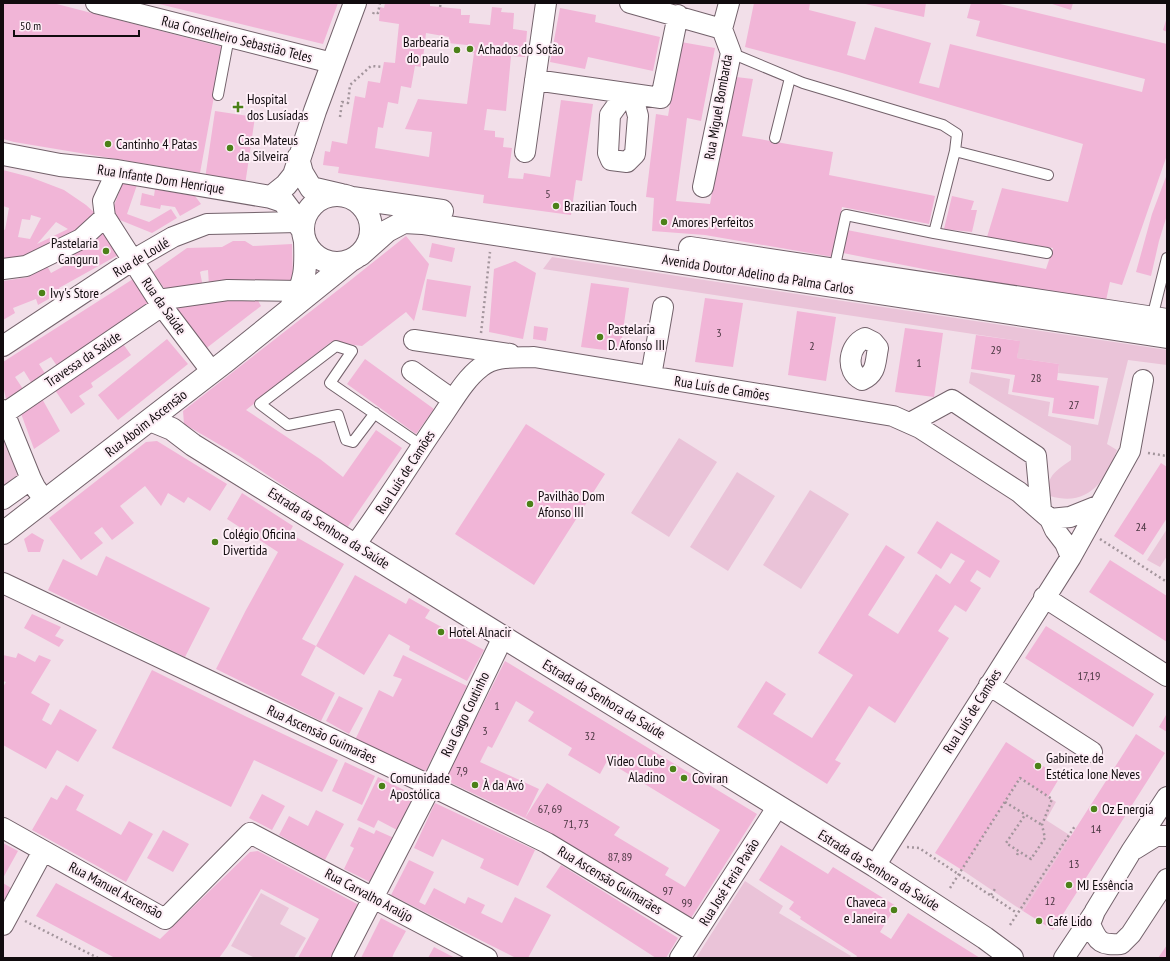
<svg xmlns="http://www.w3.org/2000/svg" width="1170" height="961" font-family="'PT Sans Narrow',sans-serif">
	<rect width="100%" height="100%" fill="#f2dfe9"/>
	<path fill="#eac3d8" d="M552,257L1167,350V365L1128,360L1107,444L1117,450C1105,482 1088,507 1050,496C1045,476 1056,471 1071,460V446L969,383L971,372L1010,379L1008,394L1050,402L1048,416L1098,425L1108,378L1058,373L1059,364L1017,358L1019,341L543,269Z
		M3,411L19,474L18,482L3,488Z
		M679,438L717,462L669,537L631,513Z
		M737,472L775,496L728,571L690,547Z
		M810,490L849,514L801,589L763,565Z
		M1167,529V556L1160,567L1147,560Z
		M1020,778L1056,802L1046,820L1071,836L1023,911L962,870Z
		M745,881L783,906L779,913L851,956L849,958H696Z
		M261,893L289,908L280,924L306,938L294,958H255L231,946Z"/>
	<path fill="#f1b5d7" fill-rule="evenodd" d="M3,3H53L223,47L200,173L14,142L3,139Z
		M155,3H338L323,44Z
		M385,3H430V6L461,9V15H470L469,23L490,25L492,7L502,8L501,12L514,13L513,29L527,31L525,57L511,56L506,111L487,109L484,130L495,131V137L504,138L503,147L512,148L508,178L523,179L524,173L550,177L561,100L593,104L582,181L576,180L571,215L483,203L484,195L338,173L339,167L323,165L325,151L330,152L332,141L347,144L355,96L365,98L368,81L380,83L384,62L395,63L399,24L379,21L380,7L384,8ZM426,33L449,37L448,43L467,45V52L474,53L467,104L418,99L405,129L432,132L429,157L375,148L378,127L383,128L388,102L398,104L401,86L411,88L415,66L422,67Z
		M754,3H810L809,10L856,22L847,55L865,60L875,27L931,43L919,83L939,88L950,44L1142,92L1145,79L976,36L980,21L967,18L971,3H996L1167,44V155L1122,285L1110,282L1105,305L843,253L847,230L1046,269L1053,248L987,237L1002,188L1068,202L1083,144L842,73L745,47Z
		M861,3H926L924,17Z
		M1049,3H1073L1071,10Z
		M560,8L596,15L595,22L660,37L653,71L588,57L585,69L550,62Z
		M1167,17V32L1163,30Z
		M681,42L715,48L701,121L687,118L676,201L710,204L724,128L736,77L753,79L742,136L833,152L829,175L935,196L929,224L842,207L833,257L705,235L652,231L654,198L646,197L656,114L668,116Z
		M215,111L255,117L245,185L205,179Z
		M3,170L30,177L64,190L86,205L97,215L76,237L12,263L3,262V229L5,230L9,208L3,206ZM31,215L41,218L30,239L18,237L22,219L30,220ZM56,222L68,229L37,244Z
		M1167,174V215L1159,241L1151,276L1136,272L1152,214Z
		M124,180L137,185L127,214L149,222L171,209L177,218L152,233L110,216Z
		M155,189L195,196L201,204L180,216L175,207L161,205L160,209L140,205L142,193L154,196Z
		M952,196L974,201L971,210H977L972,232L944,229Z
		M106,229L120,254L59,288L61,292L38,305L36,299L13,308L15,313L3,320V281L29,277L28,273L46,264L51,273L75,260L69,250Z
		M406,236L429,264L414,321L406,312L362,346L331,342L246,410L320,459L343,477L376,430L402,448L347,528L239,456L184,424L183,411L347,283Z
		M233,241H245L253,246L292,244L293,283L209,286L208,270L202,271L200,272L203,287L168,294L153,272L187,248L222,247Z
		M432,243L455,248L452,262L429,257Z
		M515,261L536,273L523,339L489,332L494,269Z
		M133,279L152,308L59,369L51,357L39,364L46,375L32,384L24,371L15,377L23,389L6,399L3,385V362Z
		M427,279L471,286L466,317L422,310Z
		M591,283L629,288L620,352L581,347Z
		M254,293L261,306L204,350L175,305Z
		M705,298L743,303L733,367L695,362Z
		M797,311L836,317L826,381L788,375Z
		M534,326L548,328L546,341L533,339Z
		M905,328L943,333L934,397L895,392Z
		M976,335L1020,341L1017,358L1059,364L1057,380L1099,386L1094,419L1052,413L1054,398L1012,392L1015,375L971,369Z
		M167,339L188,364L118,420L98,395Z
		M121,341L131,355L91,383L93,387L79,396L85,404L71,414L53,387Z
		M365,359L434,409L416,434L347,384Z
		M40,395L60,431L34,449L19,408Z
		M526,424L605,474L534,585L455,534Z
		M157,441L227,484L210,511L188,497L184,503L168,493L161,506L145,486L120,506L134,523L112,540L102,527L94,533L103,543L81,560L49,518L146,442Z
		M1161,463L1167,467V518L1143,555L1114,536Z
		M242,493L293,526L289,533L344,564L302,639L316,646L301,675L335,693L321,721L216,669L246,610L278,552L227,519Z
		M937,521L1000,561L990,578L977,570L970,581L981,588L966,612L955,605L938,631L949,638L895,723L869,706L835,760L841,763L827,784L737,727L766,681L786,694L773,714L812,738L853,675L818,653L886,545L905,557L868,615L898,634L936,574L950,584L965,561L951,553L941,569L917,553Z
		M32,533L44,540L40,552H28L24,539Z
		M106,556L210,608L185,657L48,590L63,559L97,576Z
		M1110,560L1167,596V642L1089,592Z
		M355,575L406,604L409,598L430,610L425,618L484,650L467,681L409,650L410,646L389,634L364,675L316,646Z
		M32,614L61,627L55,636L64,640L59,647L24,628Z
		M1046,626L1154,694L1133,727L1025,658Z
		M18,653L35,662L39,655L51,660L31,693L50,704L42,720L51,725L60,709L97,730L78,762L57,750L46,769L3,745V687L6,682L3,681V655L16,658Z
		M403,655L467,686L425,773L355,740L379,690L393,697L402,679L393,676Z
		M505,661L757,814L691,918L525,818L445,780ZM516,701L534,712L528,721L572,748L568,755L600,774L607,761L720,830L685,887L665,875L669,868L614,835L620,827L547,783L525,818L539,789L480,762L488,746L492,748Z
		M152,670L247,717L338,760L322,792L254,760L231,807L112,748Z
		M339,696L363,708L349,734L326,721Z
		M1166,715L1167,716V732L1159,727Z
		M1136,734L1165,753L1053,930L1023,911Z
		M1006,742L1060,777L1048,797L1020,778L962,870L935,853Z
		M345,762L375,776L362,805L332,791Z
		M378,777L414,795L397,830L378,820L374,828L357,820Z
		M66,785L84,795L76,810L121,835L129,821L153,834L126,882L32,830L51,797L57,800Z
		M262,794L285,806L272,830L249,818Z
		M435,803L535,850L518,886L480,868L484,859L442,839L433,857L414,848Z
		M316,810L344,824L325,860L279,835L289,816L308,826Z
		M359,827L374,834L376,830L394,838L372,883L344,869L354,848L350,846Z
		M163,830L189,844L173,872L147,858Z
		M3,843L18,851L3,878Z
		M781,845L828,874L833,867L896,906L880,932L891,939L908,913L980,958H856L857,956L800,919L801,917L789,909L794,902L759,880Z
		M258,851L359,905L330,958H298L319,919L261,889L227,947L219,958H115L36,916L56,883L160,939L250,852Z
		M409,860L434,872L419,902L425,905L434,888L465,904L468,897L485,905L481,913L502,923L515,897L551,915L528,958H516L391,895Z
		M561,865L678,938L666,958H656L546,887Z
		M3,883L11,888L3,902Z
		M381,918L406,931L394,953L392,958H361Z
		M1167,945V958H1158Z
		M434,947L455,958H428Z"/>
	<g fill="none" stroke-linecap="round" stroke-linejoin="round">
		<g stroke="#73626b" stroke-width="12">
			<path id="lane" d="M731,53L803,83L943,125L957,134L955,151L934,233
				M218,95L229,37
				M775,138L790,78
				M955,151L1048,175
				M834,270L846,215L934,233L1047,253
				M1152,318L1167,258
				M375,413L353,442L346,440L338,415L288,425L260,404L336,346L352,351L330,383L422,446"/>
		</g>
		<g stroke="#73626b" stroke-width="22">
			<path id="street" d="M96,3L332,63
				M630,3L722,29
				M535,80L661,98L678,15
				M618,92V104L610,115L608,153L611,160L627,162L635,154L638,116L635,105L638,95
				M525,152L546,3
				M117,171L103,201L105,217L162,306L212,372
				M703,187L731,53L722,29L729,3
				M3,269L26,266L81,239L105,217
				M158,300L228,290L300,291
				M865,338L873,342L878,348C875,363 877,373 862,380C844,371 849,345 865,338Z
				M414,340L510,354
				M3,346L133,260L173,237L207,224L298,222
				M412,371L453,400
				M651,376L663,307
				M3,410L31,479L35,487L45,501
				M5,413L162,306
				M910,423L952,400L1036,456L1041,510
				M3,499L31,479
				M1050,519L1070,517L1100,505
				M355,545C386,503 413,458 443,415C454,399 465,379 481,367C495,355 516,358 534,357L893,416L920,428L1019,492L1050,519L1055,530L1065,543L1071,557
				M3,583L431,786L547,843L696,933
				M1044,597L1167,676
				M989,685L1092,752
				M1167,797L1132,850L1095,911L1090,924C1098,943 1101,945 1121,944L1131,934L1167,879
				M3,828L165,919L250,833L487,958
				M1135,849L1156,836H1167
				M875,866L1071,557L1130,451L1143,380
				M3,925L43,851
				M342,958L431,786L503,637
				M680,958L778,806
				M1064,958L1094,913"/>
		</g>
		<g stroke="#73626b" stroke-width="24">
			<path id="secondary" d="M3,154L60,165L117,171L271,197L283,201L292,213L303,231
				M298,158L302,173L311,188L341,195
				M303 229a34 34 0 1 1 68 0a34 34 0 1 1-68 0Z
				M271,197L286,185L294,175L315,111L355,3
				M352,198L442,211
				M690,248L1167,320
				M360,255L387,231L404,222L422,223L1167,337
				M292,305C306,281 306,268 305,241
				M150,420L172,429L193,445L503,637L875,866L985,938L1012,958
				M3,533L226,361L350,261"/>
		</g>
		<path stroke="#a3959c" stroke-width="2.5" stroke-dasharray="2 3" stroke-linecap="butt" d="M440,7L441,3
			M373,14L374,12L378,13L380,3
			M340,117L342,102L348,103L350,85L371,66L383,67
			M481,333L490,252
			M1148,453L1167,456
			M1100,539L1167,582
			M1005,802L1042,825
			M907,847L919,848L1017,913
			M1017,855L1019,851
			M950,888L1020,778L1052,799L1042,825L1045,838L1031,859L1006,843L1025,815
			M991,895L995,889
			M25,921L98,958
			M1010,925L1075,826"/>
		<use href="#lane" stroke="#fff" stroke-width="10"/>
		<use href="#street" stroke="#fff" stroke-width="20"/>
		<use href="#secondary" stroke="#fff" stroke-width="22"/>
	</g>
	<g fill="#4b8118" stroke="#fdeef6" stroke-width="1.5">
		<circle cx="470" cy="49" r="4"/>
		<circle cx="457" cy="50" r="4"/>
		<path d="M236 101h4v4h4v4h-4v4h-4v-4h-4v-4h4z"/>
		<circle cx="108" cy="144" r="4"/>
		<circle cx="230" cy="148" r="4"/>
		<circle cx="556" cy="206" r="4"/>
		<circle cx="664" cy="222" r="4"/>
		<circle cx="106" cy="251" r="4"/>
		<circle cx="42" cy="293" r="4"/>
		<circle cx="600" cy="337" r="4"/>
		<circle cx="530" cy="504" r="4"/>
		<circle cx="215" cy="542" r="4"/>
		<circle cx="441" cy="632" r="4"/>
		<circle cx="1038" cy="766" r="4"/>
		<circle cx="673" cy="769" r="4"/>
		<circle cx="684" cy="778" r="4"/>
		<circle cx="475" cy="785" r="4"/>
		<circle cx="382" cy="786" r="4"/>
		<circle cx="1094" cy="809" r="4"/>
		<circle cx="1069" cy="885" r="4"/>
		<circle cx="894" cy="910" r="4"/>
		<circle cx="1039" cy="921" r="4"/>
	</g>
	<g text-anchor="middle" stroke-width="4" stroke-linejoin="round" paint-order="stroke">
		<g font-size="12" fill="#493640">
			<text x="548" y="198">5</text>
			<text x="719" y="337">3</text>
			<text x="812" y="350">2</text>
			<text x="996" y="354">29</text>
			<text x="919" y="367">1</text>
			<text x="1036" y="382">28</text>
			<text x="1074" y="409">27</text>
			<text x="1141" y="531">24</text>
			<text x="1089" y="680">17,19</text>
			<text x="497" y="710">1</text>
			<text x="485" y="735">3</text>
			<text x="590" y="740">32</text>
			<text x="462" y="775">7,9</text>
			<text x="550" y="813">67, 69</text>
			<text x="576" y="828">71, 73</text>
			<text x="1096" y="833">14</text>
			<text x="620" y="861">87, 89</text>
			<text x="1074" y="868">13</text>
			<text x="668" y="895">97</text>
			<text x="1050" y="905">12</text>
			<text x="687" y="907">99</text>
		</g>
		<g font-size="14" fill="#110b0e" stroke="#fdeef6">
			<text transform="translate(237 39) rotate(14)" y="5">Rua Conselheiro Sebastião Teles</text>
			<text transform="translate(718 107) rotate(-80)" y="5">Rua Miguel Bombarda</text>
			<text transform="translate(161 179) rotate(9)" y="5">Rua Infante Dom Henrique</text>
			<text transform="translate(141 257) rotate(-31)" y="5">Rua de Loulé</text>
			<text transform="translate(758 274) rotate(9)" y="5">Avenida Doutor Adelino da Palma Carlos</text>
			<text transform="translate(164 306) rotate(55)" y="5">Rua da Saúde</text>
			<text transform="translate(83 359) rotate(-34)" y="5">Travessa da Saúde</text>
			<text transform="translate(722 388) rotate(9)" y="5">Rua Luís de Camões</text>
			<text transform="translate(146 423) rotate(-38)" y="5">Rua Aboim Ascensão</text>
			<text transform="translate(405 472) rotate(-57)" y="5">Rua Luís de Camões</text>
			<text transform="translate(329 528) rotate(32)" y="5">Estrada da Senhora da Saúde</text>
			<text transform="translate(604 699) rotate(31)" y="5">Estrada da Senhora da Saúde</text>
			<text transform="translate(972 711) rotate(-58)" y="5">Rua Luís de Camões</text>
			<text transform="translate(465 714) rotate(-64)" y="5">Rua Gago Coutinho</text>
			<text transform="translate(322 734) rotate(25)" y="5">Rua Ascensão Guimarães</text>
			<text transform="translate(879 870) rotate(32)" y="5">Estrada da Senhora da Saúde</text>
			<text transform="translate(610 880) rotate(31)" y="5">Rua Ascensão Guimarães</text>
			<text transform="translate(729 882) rotate(-58)" y="5">Rua José Feria Pavão</text>
			<text transform="translate(116 890) rotate(28)" y="5">Rua Manuel Ascensão</text>
			<text transform="translate(369 895) rotate(28)" y="5">Rua Carvalho Araújo</text>
		</g>
		<g font-size="14" fill="#110b0e" stroke="#fdeef6" text-anchor="start">
			<text x="449" y="47" text-anchor="end">Barbearia<tspan x="449" dy="16">do paulo</tspan></text>
			<text x="478" y="54">Achados do Sotão</text>
			<text x="247" y="104">Hospital<tspan x="247" dy="16">dos Lusíadas</tspan></text>
			<text x="238" y="145">Casa Mateus<tspan x="238" dy="16">da Silveira</tspan></text>
			<text x="116" y="149">Cantinho 4 Patas</text>
			<text x="564" y="211">Brazilian Touch</text>
			<text x="672" y="227">Amores Perfeitos</text>
			<text x="98" y="248" text-anchor="end">Pastelaria<tspan x="98" dy="16">Canguru</tspan></text>
			<text x="50" y="298">Ivy's Store</text>
			<text x="608" y="334">Pastelaria<tspan x="608" dy="16">D. Afonso III</tspan></text>
			<text x="538" y="501">Pavilhão Dom<tspan x="538" dy="16">Afonso III</tspan></text>
			<text x="223" y="539">Colégio Oficina<tspan x="223" dy="16">Divertida</tspan></text>
			<text x="449" y="637">Hotel Alnacir</text>
			<text x="1046" y="763">Gabinete de<tspan x="1046" dy="16">Estética Ione Neves</tspan></text>
			<text x="665" y="766" text-anchor="end">Video Clube<tspan x="665" dy="16">Aladino</tspan></text>
			<text x="390" y="783">Comunidade<tspan x="390" dy="16">Apostólica</tspan></text>
			<text x="692" y="783">Coviran</text>
			<text x="483" y="790">À da Avó</text>
			<text x="1102" y="814">Oz Energia</text>
			<text x="1077" y="890">MJ Essência</text>
			<text x="886" y="907" text-anchor="end">Chaveca<tspan x="886" dy="16">e Janeira</tspan></text>
			<text x="1047" y="926">Café Lido</text>
		</g>
	</g>
	<rect width="1170" height="961" fill="none" stroke="#110b0e" stroke-width="8"/>
	<path d="M14 30v6h125v-6" fill="none" stroke="#110b0e" stroke-width="2"/>
	<text x="20" y="30" font-size="12" fill="#110b0e" stroke="#fdeef6" stroke-width="3" paint-order="stroke">50 m</text>
</svg>
